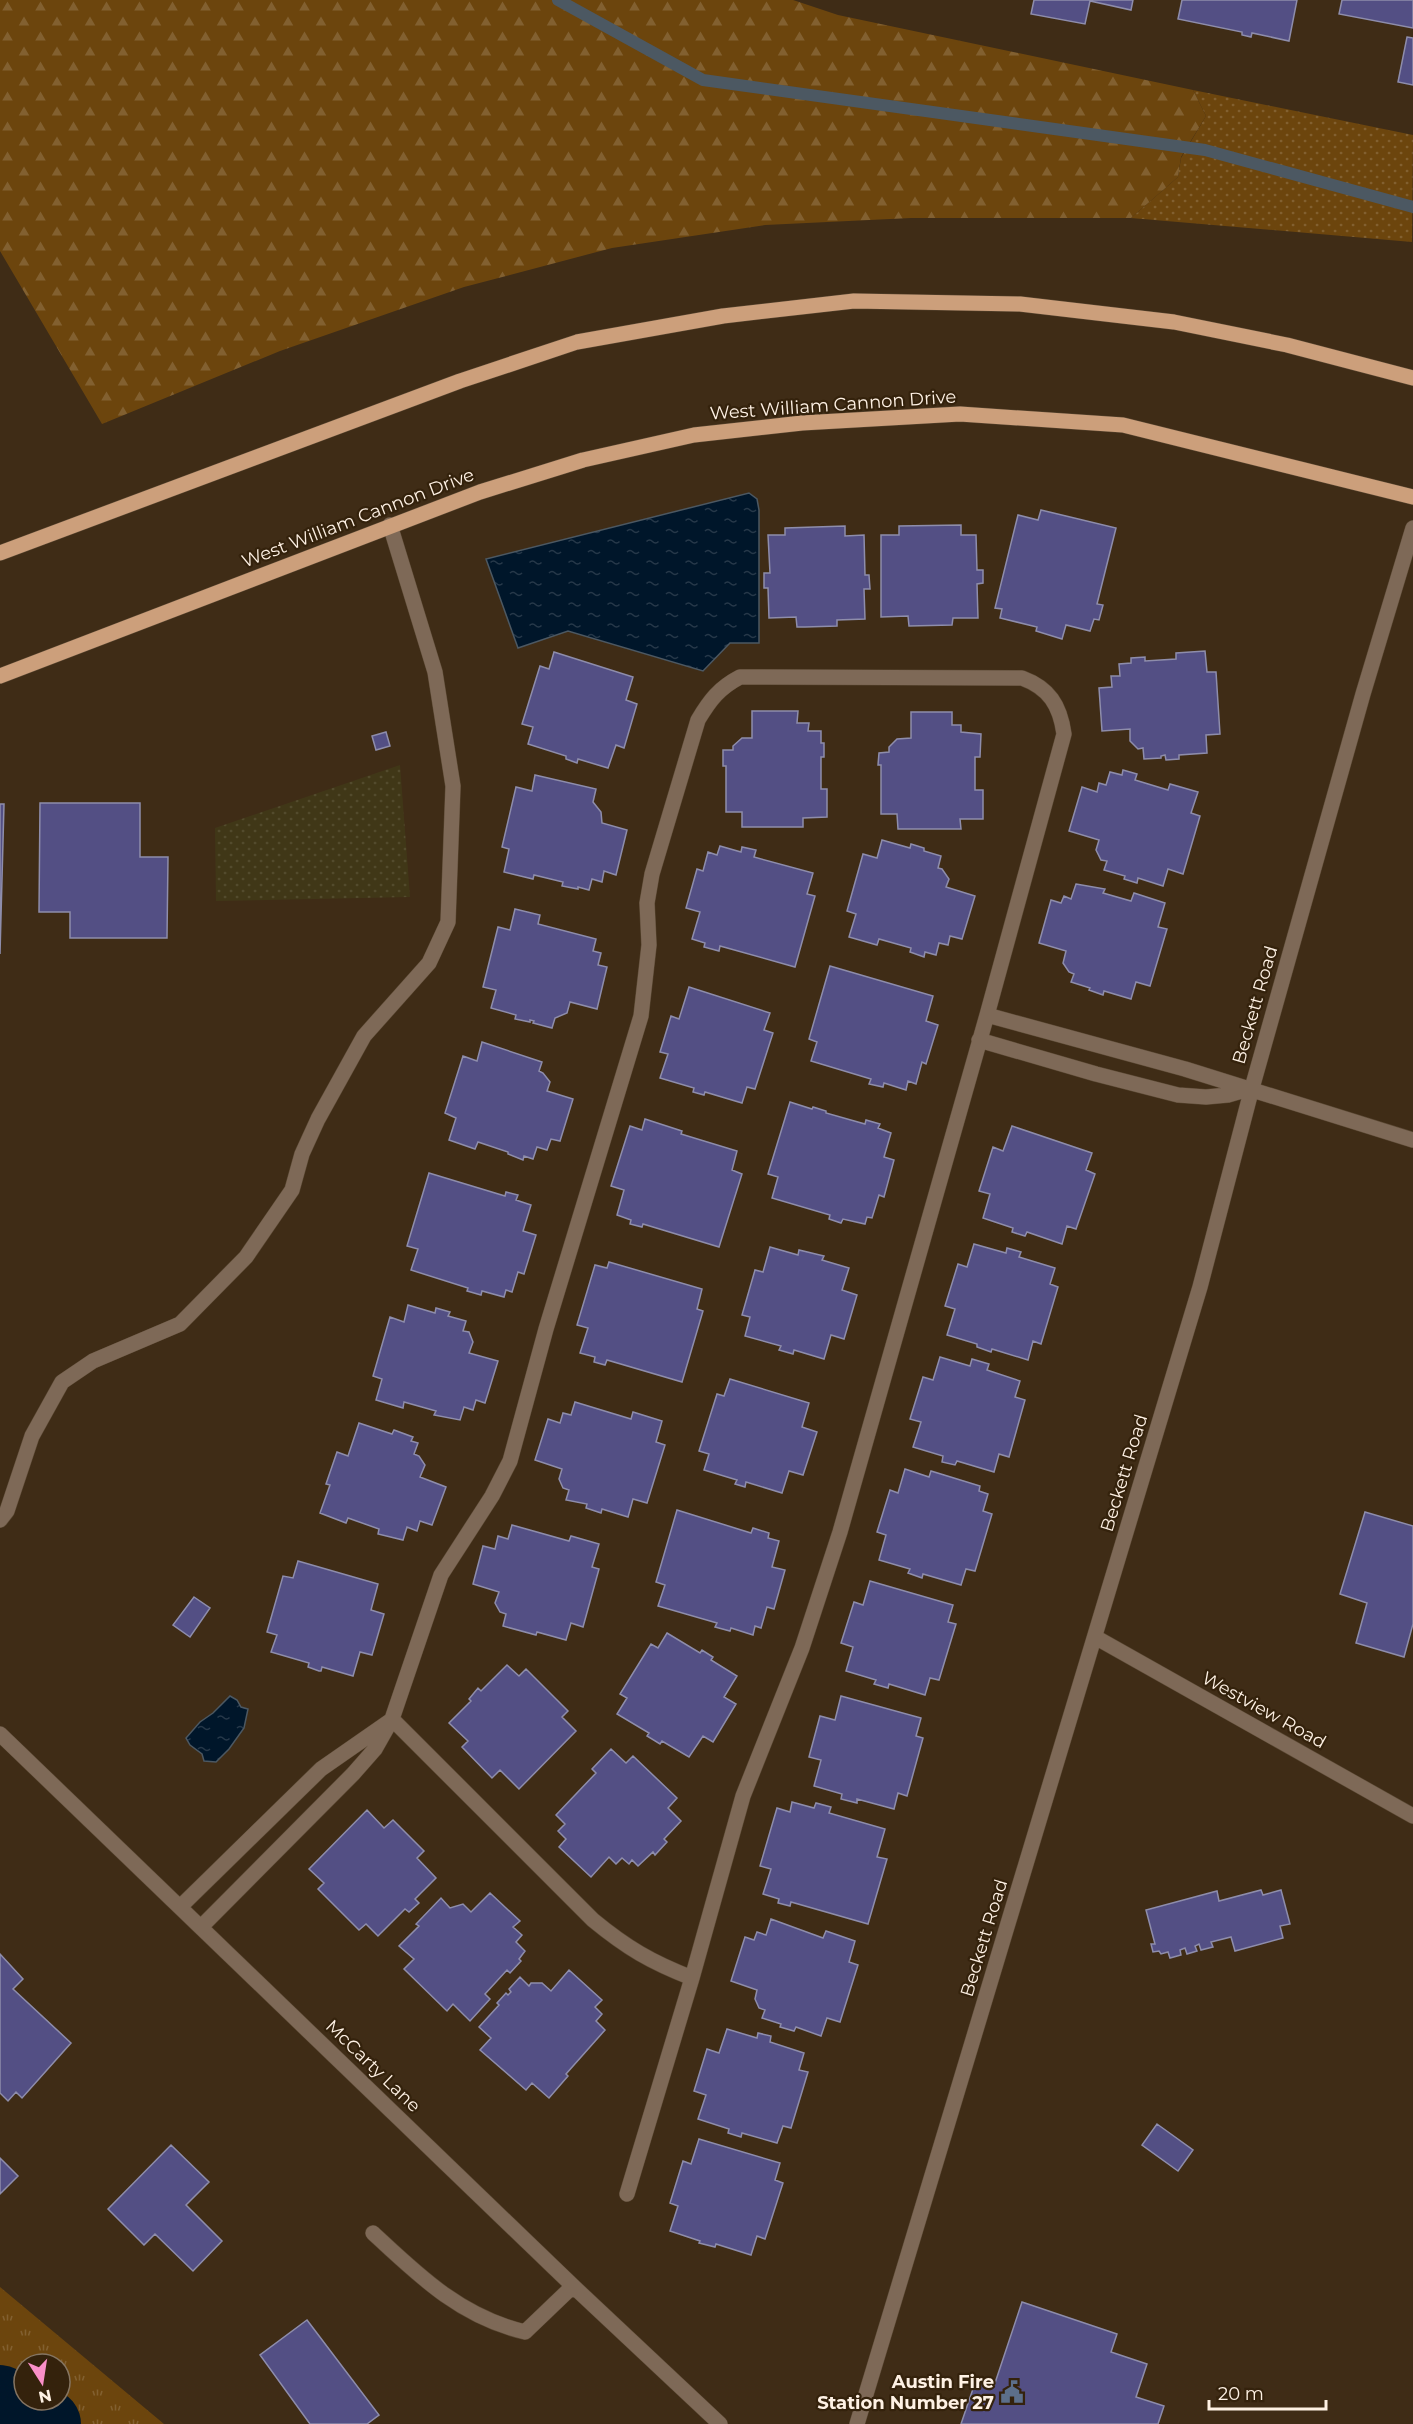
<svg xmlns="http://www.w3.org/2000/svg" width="1413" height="2424" font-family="Montserrat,sans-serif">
	<defs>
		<pattern id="grass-dots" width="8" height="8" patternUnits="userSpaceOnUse" patternTransform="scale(1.5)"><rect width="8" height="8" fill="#6c450d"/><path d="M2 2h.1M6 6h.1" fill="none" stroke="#826030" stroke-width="1.8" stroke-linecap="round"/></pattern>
		<pattern id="forest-firs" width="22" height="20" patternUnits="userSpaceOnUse" patternTransform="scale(1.5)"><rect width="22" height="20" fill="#6c450d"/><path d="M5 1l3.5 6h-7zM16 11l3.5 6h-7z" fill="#826030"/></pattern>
		<pattern id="sand-dots" width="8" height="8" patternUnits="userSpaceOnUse" patternTransform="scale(1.5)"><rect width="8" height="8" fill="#403717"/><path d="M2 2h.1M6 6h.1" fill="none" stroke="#534b2d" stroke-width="1.8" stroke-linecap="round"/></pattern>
		<pattern id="park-tufts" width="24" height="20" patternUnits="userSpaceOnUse" patternTransform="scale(1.5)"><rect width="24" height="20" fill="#6c450d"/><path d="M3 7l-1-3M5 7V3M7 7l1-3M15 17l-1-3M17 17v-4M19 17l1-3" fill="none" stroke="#826030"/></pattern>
		<pattern id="water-ripples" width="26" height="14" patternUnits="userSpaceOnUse" patternTransform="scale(1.5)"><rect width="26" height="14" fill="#00162a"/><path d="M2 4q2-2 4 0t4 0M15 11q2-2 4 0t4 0" fill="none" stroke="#263849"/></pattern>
	</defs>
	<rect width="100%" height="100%" fill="#3f2c16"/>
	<path fill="url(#grass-dots)" d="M1193,90L1413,135L1412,242L1131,218L1178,177L1181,158L1206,116Z"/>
	<path fill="url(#forest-firs)" d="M0,0H793L838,15L1193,90L1206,116L1181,157L1178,177L1131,218H911L765,225L612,248L464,287L280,351L102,424L0,251Z"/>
	<path fill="url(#sand-dots)" d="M400,765L410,897L216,901L215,828Z"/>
	<path fill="url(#park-tufts)" fill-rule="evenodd" d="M0,2287L164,2424H0ZM24,2364H60V2400H24Z"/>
	<path fill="url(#water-ripples)" stroke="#4c5862" stroke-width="1.5" d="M749,493L757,499L759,510V643H730L703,671L568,631L518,648L486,559Z
		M230,1696L237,1700L241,1707L248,1709L244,1728L229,1749L216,1762L204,1761L202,1754L190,1745L186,1738L200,1722L213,1713Z"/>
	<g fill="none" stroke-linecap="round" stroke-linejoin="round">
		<path stroke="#4c5862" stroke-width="12" d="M558,0L703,80L1205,150L1413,207"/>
		<path stroke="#00162a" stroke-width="70" d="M0,2400L46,2424"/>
	</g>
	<path fill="#534f84" stroke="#8e8dab" stroke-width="1.5" d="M1034,0H1133L1131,10L1090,1L1085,24L1031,14Z
		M1182,0H1297L1289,41L1252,33L1251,37L1242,35V32L1178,19Z
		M1342,0H1413V28L1339,14Z
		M1407,37L1413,38V85L1398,82Z
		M1041,510L1116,528L1097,604L1103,605L1099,620L1094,619L1090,631L1066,625L1062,639L1036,631L1037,627L1000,618L1002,609L995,608L1018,515L1038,520Z
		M961,525V535H976L977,570H983V583L977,584L978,618H953L952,625L909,626L908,616L881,617V535H899V526Z
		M845,526V536L864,535L865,575H869L870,589H864L865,619L837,620V626L805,627H797L796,617L769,618L768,588H764V573H770L768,535H785V528Z
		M1205,651L1207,672H1216L1220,734L1206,735L1207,753L1179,755V759L1166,760L1165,755L1161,756V758L1144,759L1143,748L1138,749L1130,741V729L1102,731L1099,688L1112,687L1111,676H1120L1119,664L1131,663V658L1145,657V661L1176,659V653Z
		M554,652L633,677L626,700L637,704L624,748L616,745L608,768L578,759L577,763L566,759V756L528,744L533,727L522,724L540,666L549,669Z
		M752,711H798L797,723H809L808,731H821V743H824V757H821V789H827V817L803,818V827H742V812H726V766H723V750H733V746L742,738H752Z
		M911,712H952V725H961V732L981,734L980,757H975V790H983V819H960L961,829H898L897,814H881V765H878L879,753L889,752V747L897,739L911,738Z
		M386,732L390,746L376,750L372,736Z
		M1123,770L1137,774L1135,780L1168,790L1170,784L1198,792L1191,813L1200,816L1183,874L1168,869L1163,886L1138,878L1137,883L1124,879L1125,876L1104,870L1107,861L1101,860L1096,850L1099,840L1069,831L1082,787L1097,792L1099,783L1106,785L1110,772L1122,775Z
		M535,775L596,789L593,802L601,812L602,823L627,830L616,875L604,871L602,882L592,879L589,890L578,887V889L562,886L563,882L534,875L533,879L504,872L509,849L502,847L516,787L532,791Z
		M40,803H140V857H168L167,938H70V912H39Z
		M0,804H4L0,954Z
		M882,840L910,848L911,844L924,848V851L941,856L938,868L942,869L949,879L946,887L975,896L962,939L950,936L948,945L939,943L936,955L925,952L924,957L910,952L911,948L879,939L877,945L849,937L856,914L847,911L863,854L877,858Z
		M720,846L741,852L742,847L756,850L754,857L813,873L807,894L815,896L795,967L720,946L719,951L704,947L705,943L692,939L700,912L686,908L697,869L703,871L708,852L717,855Z
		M1076,884L1105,889L1103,893L1131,901L1134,893L1165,903L1158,927L1167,929L1150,986L1136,982L1131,999L1104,991L1103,995L1089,990L1090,988L1071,982L1074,974L1069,972L1063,963L1066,951L1039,943L1051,900L1061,903L1064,896L1071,899Z
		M515,909L540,915L538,924L596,939L593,951L601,953L598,965L607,967L597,1009L570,1002L567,1013L555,1018L552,1028L533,1023L534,1021L530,1020V1022L515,1019L516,1015L491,1008L496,990L483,987L498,927L510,930Z
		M830,966L933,996L926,1021L938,1025L926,1064L922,1062L916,1084L908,1081L906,1090L884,1083L883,1087L869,1084L871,1079L811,1061L817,1042L809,1039Z
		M689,987L770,1013L764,1030L773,1033L755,1089L747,1087L742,1103L705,1092L704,1095L693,1092L694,1088L660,1078L668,1054L660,1052L671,1016L679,1019Z
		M482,1042L542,1062L539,1071L543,1073L550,1082L547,1091L573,1099L560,1141L551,1139L547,1150L537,1147L533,1159L524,1156L523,1160L508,1154V1152L478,1142L475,1149L449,1140L456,1118L445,1113L463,1056L477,1061Z
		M790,1102L812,1109L813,1107L826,1111V1113L865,1124L866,1120L880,1124L878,1128L891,1133L884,1157L894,1160L884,1197L879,1195L872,1218L867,1217L865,1224L843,1219L841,1223L829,1219L830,1215L772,1198L778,1177L768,1174Z
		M645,1119L682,1131L681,1134L737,1151L732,1170L742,1174L719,1247L643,1224L642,1227L630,1224L631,1220L617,1215L624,1190L611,1186L630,1126L642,1130Z
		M1012,1126L1092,1153L1086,1170L1095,1174L1076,1229L1067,1226L1062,1244L1027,1232L1025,1236L1012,1232L1013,1228L983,1218L990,1194L979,1191L993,1147L1003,1151Z
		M429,1173L505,1196L506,1192L518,1195L516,1200L531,1205L523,1231L536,1235L524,1274L518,1272L512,1292L506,1290L504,1297L482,1291L481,1295L467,1291L468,1288L411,1270L418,1249L407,1246Z
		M974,1244L1006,1253L1007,1248L1021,1252L1019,1257L1055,1268L1050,1284L1058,1287L1041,1344L1033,1341L1028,1360L992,1349L991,1352L977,1347V1344L947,1335L955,1309L945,1306L958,1264L967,1267Z
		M770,1247L798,1255L799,1250L824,1256L822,1260L849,1268L842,1290L857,1295L844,1339L831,1335L824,1359L794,1350L793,1354L779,1350L781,1346L745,1336L750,1317L742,1315L755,1270L763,1272Z
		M609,1262L702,1289L697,1309L703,1311L682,1382L607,1360L605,1365L594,1362L595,1357L580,1353L588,1328L577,1325L595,1265L607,1268Z
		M408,1305L435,1313L436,1308L450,1312L448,1316L466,1321L463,1331L469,1332L473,1342L469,1353L498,1361L485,1403L476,1400L473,1410L464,1407L460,1420L434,1415L436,1411L404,1402L403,1408L376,1400L382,1379L373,1376L390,1317L404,1322Z
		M940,1357L970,1366L972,1359L989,1364L987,1370L1020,1381L1015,1397L1025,1400L1009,1457L999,1454L994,1472L957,1461L955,1465L942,1462L943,1456L913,1447L921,1422L910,1419L923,1377L933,1380Z
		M730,1379L809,1403L802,1427L817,1432L803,1475L789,1471L782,1493L746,1482L745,1487L735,1484L737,1480L704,1470L709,1454L699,1451L717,1394L724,1396Z
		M575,1402L631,1419L633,1412L662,1421L656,1442L665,1445L647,1503L633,1499L628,1517L602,1509L601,1513L586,1508L587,1504L566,1500L569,1490L563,1488L559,1479L562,1469L535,1460L548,1419L560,1423L563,1413L571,1415Z
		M359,1423L392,1434L394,1430L413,1437L411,1441L418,1443L414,1454L419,1456L425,1465L420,1477L446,1487L432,1525L420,1521L417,1531L407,1527L403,1540L378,1534L379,1529L348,1518L346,1523L320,1513L330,1485L326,1484L337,1452L348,1456Z
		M905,1469L929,1477L931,1471L980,1486L979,1491L988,1494L983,1511L992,1514L975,1571L966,1569L961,1585L923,1574L922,1578L908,1573L910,1569L879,1560L886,1535L877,1532L890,1490L898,1493Z
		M677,1510L751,1533L753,1528L769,1533L768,1538L779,1541L772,1567L785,1570L774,1609L767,1607L761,1628L755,1626L753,1635L731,1628L730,1631L715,1627L717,1623L658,1606L665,1585L656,1582Z
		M1365,1512L1413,1526V1624L1404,1657L1356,1643L1367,1603L1340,1594Z
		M512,1525L569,1541L571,1536L599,1544L592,1567L599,1569L583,1627L571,1623L566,1640L537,1632L536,1635L503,1626L506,1614L500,1612L495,1603L499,1592L473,1584L483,1546L495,1549L498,1536L508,1539Z
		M298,1561L378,1584L371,1610L384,1614L372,1655L360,1652L353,1676L322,1667L321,1671H319L308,1667L309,1663L271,1652L277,1635L267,1632L283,1576L293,1578Z
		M870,1581L953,1605L948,1622L956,1624L939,1680L930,1678L925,1695L889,1684L888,1688L874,1684L876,1680L846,1671L853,1647L841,1643L854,1602L863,1605Z
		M194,1597L210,1608L190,1637L173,1625Z
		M667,1633L700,1653L702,1650L713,1657L711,1660L737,1676L724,1697L736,1704L713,1742L703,1736L689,1757L662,1741L660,1744L647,1736L649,1733L617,1714L627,1698L620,1694L651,1644L658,1648Z
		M507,1665L519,1676L526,1669L568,1711L562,1717L576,1731L519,1789L500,1770L492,1778L462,1747L468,1741L449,1723L471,1701L469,1699L478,1688L481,1691Z
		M841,1696L921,1718L916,1736L923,1738L907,1796L898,1793L894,1809L857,1799V1803L841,1799L842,1794L814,1786L821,1760L809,1757L820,1716L835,1720Z
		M611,1749L626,1763L633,1756L677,1798L668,1808L681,1821L664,1839L667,1842L655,1855L653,1852L638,1866L632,1860L629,1864L622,1858L616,1864L609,1857L591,1877L559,1847L566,1839L558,1831L565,1824L556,1815L596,1773L592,1769Z
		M792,1802L814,1808L816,1803L831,1807L829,1813L885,1829L877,1857L887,1859L868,1924L791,1902L790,1906L778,1903L779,1899L763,1894L771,1869L760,1866L777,1808L790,1812Z
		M367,1810L384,1828L393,1820L424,1851L417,1858L436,1878L415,1899L419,1903L409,1912L405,1909L378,1936L366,1924L359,1930L318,1889L324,1883L309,1869Z
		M1261,1890L1263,1895L1281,1890L1290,1924L1280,1926L1283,1938L1235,1951L1231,1937L1211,1942L1213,1947L1201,1950L1199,1944L1195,1946L1197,1951L1187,1954L1185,1948L1180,1950L1181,1955L1170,1958L1168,1952L1161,1954L1159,1951L1153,1952L1151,1944H1155L1146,1910L1217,1891L1219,1901Z
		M490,1893L520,1921L513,1927L522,1935L516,1942L525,1951L519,1959L521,1961L510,1973L507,1970L485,1994L490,1999L470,2021L453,2004L447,2011L404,1969L414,1959L399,1946L419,1926L416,1924L441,1898L450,1908L463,1904L471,1912Z
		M771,1919L823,1938L826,1931L855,1941L849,1962L858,1965L840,2022L827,2018L821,2036L796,2027L794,2031L780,2027L781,2024L762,2018L765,2010L759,2008L755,1999L757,1990L731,1981L745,1937L754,1940L757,1932L766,1935Z
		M0,1954L23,1979L13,1989L71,2043L22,2098L16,2092L8,2101L0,2093Z
		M569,1970L602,2000L595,2007L602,2014L596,2021L605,2030L566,2074L568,2076L549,2098L532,2083L526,2090L480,2050L491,2038L479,2027L499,2005L497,2003L506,1993L508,1995L511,1992L509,1989L520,1977L529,1986L531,1983H542L551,1991Z
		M727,2029L757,2038L758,2033L771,2036L770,2042L804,2053L799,2070L808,2072L791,2128L783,2126L777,2143L742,2133L741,2137L728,2133L729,2129L698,2119L706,2095L694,2091L707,2049L719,2053Z
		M1157,2124L1193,2150L1178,2171L1142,2145Z
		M699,2139L780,2163L775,2180L783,2183L765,2239L757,2236L751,2255L716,2244L715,2247L699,2243L700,2241L670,2231L678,2206L670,2203L683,2161L691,2164Z
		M171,2145L209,2182L186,2205L222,2241L193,2271L155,2234L144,2245L108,2209Z
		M0,2158L18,2176L0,2194Z
		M1022,2302L1117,2334L1111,2352L1147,2364L1136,2397L1164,2406L1158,2424H961L976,2380L994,2386Z
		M307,2320L379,2415L367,2424H310L260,2355Z"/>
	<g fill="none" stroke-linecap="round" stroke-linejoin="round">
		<g stroke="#5a4833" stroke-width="16">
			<path id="minor" d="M987,1015L1185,1069L1413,1140
				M979,1040L1096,1074L1178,1095L1206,1097L1228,1095L1252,1088
				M0,1520L7,1511L32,1436L62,1382L93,1361L180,1324L246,1257L292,1190L302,1154L318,1119L364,1036L429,963L448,922L453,786L435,672L390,525
				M1095,1637L1413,1816
				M392,1719L593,1920C627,1948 651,1962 692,1978
				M0,1734L573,2286L720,2424
				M180,1907L321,1769L390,1721
				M201,1927L353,1774L375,1749L392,1719L441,1575L492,1496L510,1461L546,1329L641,1016L649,945L647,903L652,874L698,720C710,700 719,688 740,677L1022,678C1049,688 1060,705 1064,734L987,1015L840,1532L802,1648L743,1796L692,1978L627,2194
				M373,2233C419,2276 461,2317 525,2332L573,2286
				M857,2424L1200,1287L1252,1088L1363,694L1413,528"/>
		</g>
		<g stroke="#5a4833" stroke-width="16">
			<path id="major" d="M0,553L460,381L577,342L723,316L854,301L1020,304L1174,322L1287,345L1413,378
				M0,676L480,492L583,460L694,435L802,423L960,414L1123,425L1413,497"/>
		</g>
		<use href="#minor" stroke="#7e6957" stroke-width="15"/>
		<use href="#major" stroke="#cc9f7b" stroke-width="15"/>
	</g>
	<defs>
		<g id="civic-bare" transform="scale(1.8)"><path d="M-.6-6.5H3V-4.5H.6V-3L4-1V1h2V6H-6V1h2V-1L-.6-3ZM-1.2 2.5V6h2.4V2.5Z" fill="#5c6f8a" stroke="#34220c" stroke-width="2.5" paint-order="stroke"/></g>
	</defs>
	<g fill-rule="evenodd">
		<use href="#civic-bare" x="1012" y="2392"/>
	</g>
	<g text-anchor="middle" stroke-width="4.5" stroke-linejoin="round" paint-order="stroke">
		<g font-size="18" fill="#fef1e4" stroke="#34220c">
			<text transform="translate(833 405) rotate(-4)" y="6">West William Cannon Drive</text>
			<text transform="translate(358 518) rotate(-21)" y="6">West William Cannon Drive</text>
			<text transform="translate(1255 1005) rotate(-74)" y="6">Beckett Road</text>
			<text transform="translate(1124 1473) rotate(-73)" y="6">Beckett Road</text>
			<text transform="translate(1264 1710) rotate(29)" y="6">Westview Road</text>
			<text transform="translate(984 1938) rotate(-73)" y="6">Beckett Road</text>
			<text transform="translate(373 2066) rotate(44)" y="6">McCarty Lane</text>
		</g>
		<g font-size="18" font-weight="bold" fill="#fef1e4" stroke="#34220c" text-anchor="end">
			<text x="994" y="2388">Austin Fire<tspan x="994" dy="21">Station Number 27</tspan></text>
		</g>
	</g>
	<g transform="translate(42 2382) rotate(168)"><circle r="28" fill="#34220c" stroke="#857562" stroke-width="1.5"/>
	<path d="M0-4.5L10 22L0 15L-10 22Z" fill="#fa8fc8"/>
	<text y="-9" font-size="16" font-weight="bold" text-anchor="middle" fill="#fef1e4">N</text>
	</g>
	<path d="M1209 2400v9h117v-9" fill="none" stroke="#fef1e4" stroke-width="3"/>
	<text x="1218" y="2400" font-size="18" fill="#fef1e4" stroke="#34220c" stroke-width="4.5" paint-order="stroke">20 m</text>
</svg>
